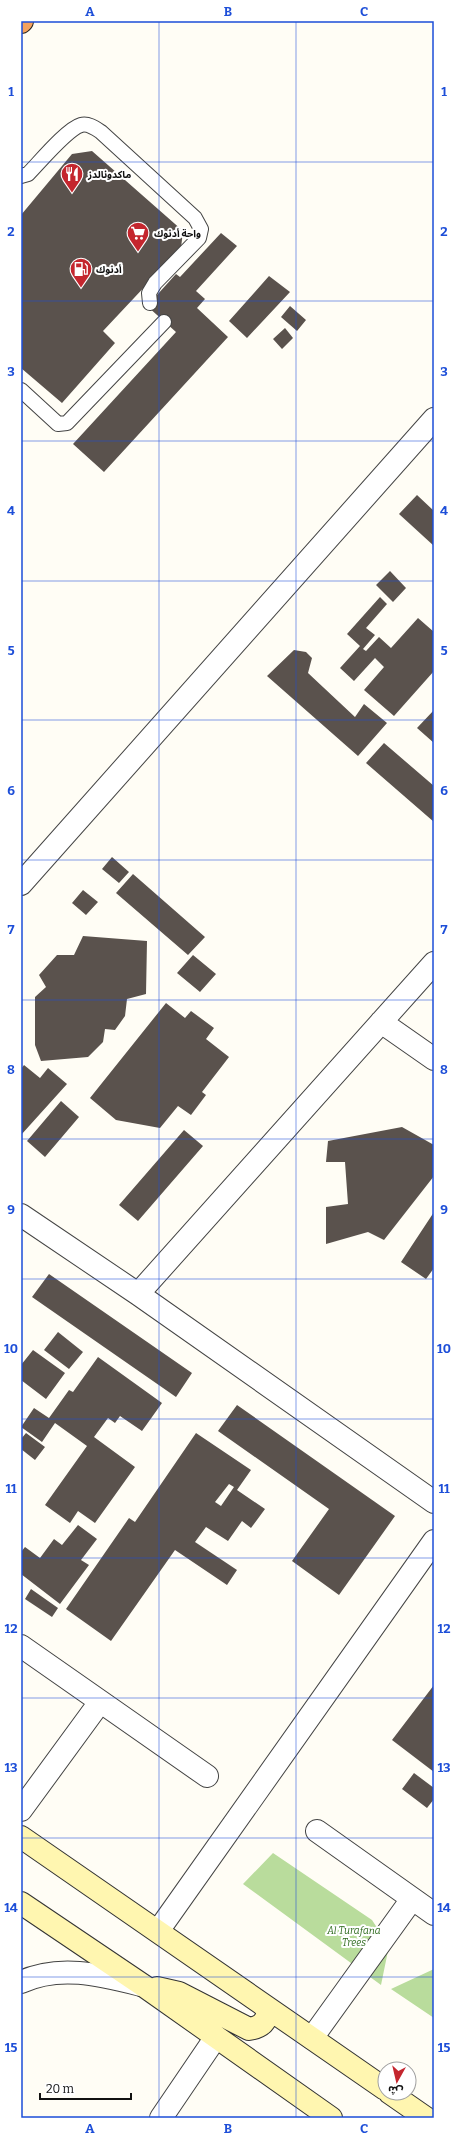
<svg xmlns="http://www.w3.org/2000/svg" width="455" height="2139" font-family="Bitter,'Noto Sans Arabic',serif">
	<rect width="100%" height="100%" fill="#fffdf5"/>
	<path fill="#b9dc9c" d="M273,1853L372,1920L389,1946L381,1985L243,1884Z
		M434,1969V2018L391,1989Z"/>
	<path fill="#5a524d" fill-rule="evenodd" d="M92,151L183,231L181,248L103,331L115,343L62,403L21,368V215L72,154Z
		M221,233L237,246L196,291L205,299L197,308L228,337L104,472L73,444L176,332L147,306L176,274L180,277Z
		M269,276L290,292L247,338L229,321Z
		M290,306L306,320L297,331L281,317Z
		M285,328L293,338L282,349L273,339Z
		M417,495L434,511V546L399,514Z
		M390,571L406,588L393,602L376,585Z
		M380,597L387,604L366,628L375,635L363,649L366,651L379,637L391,648L418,618L434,632V671L394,716L364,690L384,667L375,658L354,681L340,668L360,646L347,634Z
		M294,650L306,652L312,658L308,673L355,717L364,704L387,723L358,756L267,676Z
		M434,710V743L417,728Z
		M384,743L434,786V822L366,763Z
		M112,857L129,872L119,883L102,869Z
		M133,874L205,937L188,955L116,893Z
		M83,890L98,902L86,915L72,903Z
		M83,936L147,941L146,994L127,999L125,1016L115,1030L105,1029L103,1042L88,1057L41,1061L35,1045V997L46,987L39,975L57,955H74Z
		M193,955L216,974L200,992L177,973Z
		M166,1003L185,1018L191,1011L214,1028L206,1039L229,1057L202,1092L206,1095L191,1115L178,1106L160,1128L116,1120L90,1098Z
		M24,1065L40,1078L48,1068L67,1084L21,1135V1069Z
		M61,1101L79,1117L45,1157L27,1141Z
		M402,1127L434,1145V1176L384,1240L368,1232L326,1244V1207L348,1204L345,1162H326L328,1141Z
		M184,1130L203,1146L138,1221L119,1205Z
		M434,1212V1268L426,1279L401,1262Z
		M49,1274L192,1373L176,1397L32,1297Z
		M58,1332L83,1352L69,1369L44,1350Z
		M33,1350L65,1373L46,1399L21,1380V1365Z
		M98,1357L162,1403L142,1431L120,1416L115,1423L108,1418L94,1437L135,1467L95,1523L78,1511L70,1523L45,1505L87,1446L55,1423L42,1442L21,1427L34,1408L49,1418L69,1390L73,1392Z
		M237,1405L395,1516L339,1595L292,1561L329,1509L218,1431Z
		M26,1433L45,1447L35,1460L21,1449V1439Z
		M196,1433L251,1470L237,1490L265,1509L251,1528L242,1521L228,1541L206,1527L195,1542L237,1570L227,1585L175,1550L111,1641L66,1609L129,1518L135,1522ZM229,1484L234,1487L221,1506L215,1502Z
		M78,1525L97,1539L81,1560L89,1565L60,1604L21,1574V1552L25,1547L40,1558L54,1539L62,1545Z
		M31,1589L58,1608L52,1617L25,1599Z
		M434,1685V1772L392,1740Z
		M414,1773L434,1788V1799L427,1808L402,1789Z"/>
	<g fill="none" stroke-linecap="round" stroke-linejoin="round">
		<g stroke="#444" stroke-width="16">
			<path id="lane" d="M21,176L28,174C39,163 67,129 81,125C88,123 95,128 101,132L195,218L201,229L199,238L155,283L149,293L150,303
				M21,390L58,424L67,423L164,322"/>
		</g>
		<g stroke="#444" stroke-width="24">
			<path id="street" d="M21,884L434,419
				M381,1022L434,1059
				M21,1215L138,1294L434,1502
				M138,1294L434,963
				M21,1646L207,1776
				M21,1810L100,1702
				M317,1831L434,1914
				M158,1931L434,1541
				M21,1982C60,1964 101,1975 141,1985
				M312,2038L412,1899
				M161,2118L216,2037"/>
		</g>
		<g stroke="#333" stroke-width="24">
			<path id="secondary" d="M21,1837L385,2089
				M21,1903L144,1986L331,2118
				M157,1988L179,1993L249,2029C262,2027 266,2022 269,2009
				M390,2093L426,2118"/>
		</g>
		<g stroke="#222" stroke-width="24">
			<path id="highway" d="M21,22L22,21"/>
		</g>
		<use href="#lane" stroke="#fff" stroke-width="14"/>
		<use href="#street" stroke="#fff" stroke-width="22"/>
		<use href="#secondary" stroke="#fff6b0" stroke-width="22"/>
		<use href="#highway" stroke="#f5a25d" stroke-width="22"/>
	</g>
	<path fill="none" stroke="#1d4ed8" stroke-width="1" stroke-opacity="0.55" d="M159,21V2118M296,21V2118M21,162H434M21,301H434M21,441H434M21,581H434M21,720H434M21,860H434M21,1000H434M21,1139H434M21,1279H434M21,1419H434M21,1558H434M21,1698H434M21,1838H434M21,1977H434"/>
	<defs>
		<g id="restaurant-pin" transform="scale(1.15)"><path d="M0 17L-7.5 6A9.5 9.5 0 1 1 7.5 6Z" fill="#c4262e" stroke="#fff"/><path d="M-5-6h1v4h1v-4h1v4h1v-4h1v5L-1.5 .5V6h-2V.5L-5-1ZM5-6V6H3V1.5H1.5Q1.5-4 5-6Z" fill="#fff"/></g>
		<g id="supermarket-pin" transform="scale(1.15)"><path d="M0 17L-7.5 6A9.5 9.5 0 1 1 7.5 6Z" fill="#c4262e" stroke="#fff"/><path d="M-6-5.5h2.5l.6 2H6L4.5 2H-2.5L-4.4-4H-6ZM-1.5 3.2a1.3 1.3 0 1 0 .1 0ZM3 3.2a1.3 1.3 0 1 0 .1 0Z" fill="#fff"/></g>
		<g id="fuel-pin" transform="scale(1.15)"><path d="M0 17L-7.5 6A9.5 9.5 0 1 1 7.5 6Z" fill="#c4262e" stroke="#fff"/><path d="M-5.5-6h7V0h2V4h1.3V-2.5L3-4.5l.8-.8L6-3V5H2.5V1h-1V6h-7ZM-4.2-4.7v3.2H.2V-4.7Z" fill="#fff"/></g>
	</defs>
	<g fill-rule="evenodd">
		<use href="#restaurant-pin" x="72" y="174"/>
		<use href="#supermarket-pin" x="138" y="233"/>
		<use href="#fuel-pin" x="81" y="269"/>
	</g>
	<g text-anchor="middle" stroke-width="4" stroke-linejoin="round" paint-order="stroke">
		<g font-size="10" font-weight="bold" fill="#111" stroke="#fff" text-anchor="start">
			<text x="88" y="178">ماكدونالدز</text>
			<text x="154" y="237">واحة أدنوك</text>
			<text x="96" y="273">أدنوك</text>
		</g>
		<g font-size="10" font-style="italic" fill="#2f6b1f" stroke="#fff">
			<text x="354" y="1934">Al Turafana<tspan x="354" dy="12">Trees</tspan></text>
		</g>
	</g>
	<rect width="455" height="2139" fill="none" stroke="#ffffff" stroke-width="44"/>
	<g transform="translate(397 2081) rotate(188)"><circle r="19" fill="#ffffff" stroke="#a0a0a0"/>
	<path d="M0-3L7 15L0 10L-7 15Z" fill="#c4262e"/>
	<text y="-6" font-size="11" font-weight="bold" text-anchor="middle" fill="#111111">ش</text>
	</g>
	<path d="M40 2093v6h91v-6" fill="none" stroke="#111111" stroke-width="2"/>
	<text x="46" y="2093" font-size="12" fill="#111111" stroke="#ffffff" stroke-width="3" paint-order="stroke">20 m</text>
	<rect x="22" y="22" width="411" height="2095" fill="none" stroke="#1d4ed8" stroke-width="1.5"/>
	<g font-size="13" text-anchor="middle" font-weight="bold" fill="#1d4ed8">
		<text x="90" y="16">A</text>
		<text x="228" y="16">B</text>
		<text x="364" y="16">C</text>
		<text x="11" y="96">1</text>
		<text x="444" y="96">1</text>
		<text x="11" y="236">2</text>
		<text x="444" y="236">2</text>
		<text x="11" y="376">3</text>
		<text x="444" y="376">3</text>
		<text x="11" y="515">4</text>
		<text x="444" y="515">4</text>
		<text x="11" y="655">5</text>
		<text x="444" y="655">5</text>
		<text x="11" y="795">6</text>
		<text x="444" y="795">6</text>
		<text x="11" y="934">7</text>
		<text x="444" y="934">7</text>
		<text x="11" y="1074">8</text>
		<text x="444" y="1074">8</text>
		<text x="11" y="1214">9</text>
		<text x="444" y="1214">9</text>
		<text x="11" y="1353">10</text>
		<text x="444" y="1353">10</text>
		<text x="11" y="1493">11</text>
		<text x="444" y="1493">11</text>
		<text x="11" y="1633">12</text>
		<text x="444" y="1633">12</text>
		<text x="11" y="1772">13</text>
		<text x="444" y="1772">13</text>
		<text x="11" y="1912">14</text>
		<text x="444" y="1912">14</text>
		<text x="11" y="2052">15</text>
		<text x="444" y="2052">15</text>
		<text x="90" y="2133">A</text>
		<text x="228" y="2133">B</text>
		<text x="364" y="2133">C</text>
	</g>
</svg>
